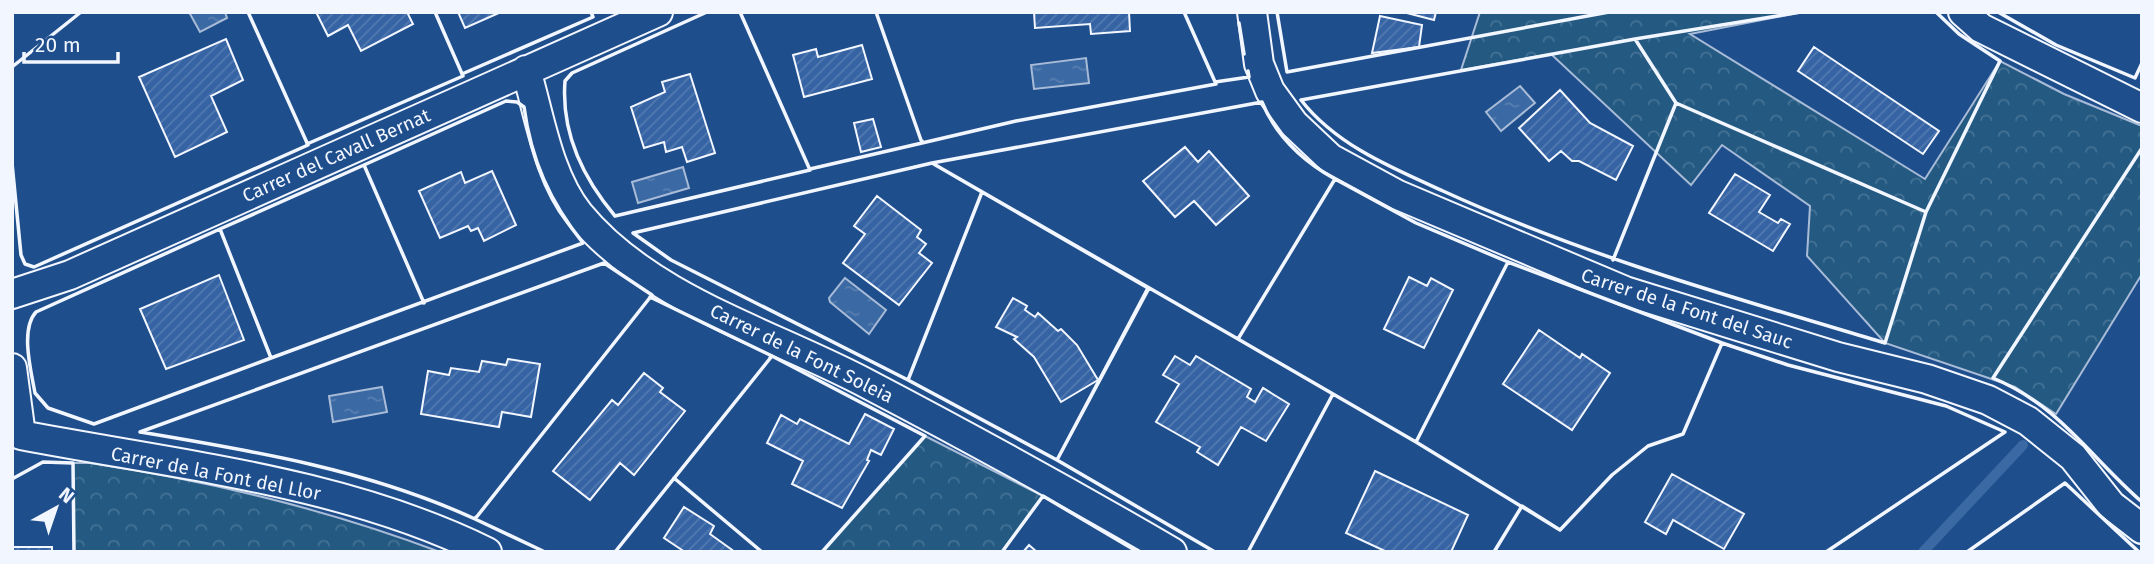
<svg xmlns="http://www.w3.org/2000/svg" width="2154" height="564" font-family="'Fira Sans',sans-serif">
	<defs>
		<pattern id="forest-crowns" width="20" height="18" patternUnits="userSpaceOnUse" patternTransform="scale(1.75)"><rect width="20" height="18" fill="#245a82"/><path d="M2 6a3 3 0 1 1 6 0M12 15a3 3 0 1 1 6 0" fill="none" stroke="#447295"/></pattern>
		<pattern id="water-ripples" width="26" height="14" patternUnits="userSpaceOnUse" patternTransform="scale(1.75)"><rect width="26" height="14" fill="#3b69a3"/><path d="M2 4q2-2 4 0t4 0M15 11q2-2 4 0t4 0" fill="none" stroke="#587fb1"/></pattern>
		<pattern id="building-hatch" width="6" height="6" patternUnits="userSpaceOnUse" patternTransform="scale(1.75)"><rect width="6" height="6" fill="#3563a3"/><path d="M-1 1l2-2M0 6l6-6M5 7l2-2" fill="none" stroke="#537ab1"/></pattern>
	</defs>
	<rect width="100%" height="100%" fill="#1f4e8c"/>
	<path fill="url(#forest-crowns)" stroke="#a8bbd7" stroke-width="2" d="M1480,12H1803L1690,34L1925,179L2000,61L2064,94L2142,126V274L2056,414L2015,387L1885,343L1807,256L1810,206L1722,145L1691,185L1551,54L1461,70Z
		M925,436L1043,496L1002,552H822Z
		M73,463H90C211,481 326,509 440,552H74Z"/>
	<path fill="url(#water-ripples)" stroke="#a8bbd7" stroke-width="2" d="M189,12H225L227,18L200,32Z
		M1086,58L1089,83L1034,89L1031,65Z
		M1520,86L1535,103L1501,131L1486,112Z
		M683,167L689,188L638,203L632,182Z
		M845,278L886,310L869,334L830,302L829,298Z
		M382,387L387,412L333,422L329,396Z"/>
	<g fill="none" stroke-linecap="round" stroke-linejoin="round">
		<path stroke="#3b69a3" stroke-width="10" d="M1923,552L2023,445"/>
	</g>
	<path fill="url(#building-hatch)" stroke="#f2f6ff" stroke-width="2" d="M316,12H407L413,24L361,51L348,25L328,36Z
		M458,12H501L465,28Z
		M1034,12H1129L1130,31L1091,34L1090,24L1035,28Z
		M1403,12H1436L1434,20Z
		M1380,16L1422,25L1419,47L1372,53Z
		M226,39L243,80L211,96L227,132L175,157L139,77Z
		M862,45L872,79L804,97L793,55L816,49L818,57Z
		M1814,47L1939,131L1923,154L1798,71Z
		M690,74L715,153L687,162L682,147L666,152L664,142L644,148L631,107L665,92L662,82Z
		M1560,90L1590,123L1633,146L1616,180L1579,161H1572L1561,151L1549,161L1519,128Z
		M873,119L881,147L861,152L854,123Z
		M1185,147L1198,162L1209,151L1249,196L1216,225L1194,201L1175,217L1143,181Z
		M492,171L516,225L484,241L478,228L471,231L468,226L440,238L419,191L461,172L465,183Z
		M1735,174L1770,195L1759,212L1778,223L1781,219L1790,224L1773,251L1709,213Z
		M877,196L921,230L917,237L926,244L919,253L932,263L899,305L843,263L865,234L854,226Z
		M219,275L244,340L166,369L140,309Z
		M1409,277L1427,286L1431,278L1453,290L1424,348L1384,329Z
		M1013,298L1027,306L1025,310L1035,317L1038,313L1058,331L1061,329L1077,345L1098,380L1061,402L1034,357L1014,339L1017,337L996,327Z
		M1539,330L1580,358L1582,354L1610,373L1572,430L1503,384Z
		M1175,356L1190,365L1196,356L1251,389L1247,397L1255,402L1263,388L1289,404L1266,441L1241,427L1218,465L1197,452L1200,447L1156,422L1179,384L1163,375Z
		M508,359L540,364L531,417L502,412L499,427L421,414L428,371L449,375L451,368L479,372L482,361L506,365Z
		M644,373L663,388L660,392L685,411L634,475L620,463L590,500L553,471L612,400L618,405Z
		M865,414L894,429L881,455L871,450L867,460L869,461L842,508L792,484L803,461L767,443L781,415L797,424L800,419L849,444Z
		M1375,471L1468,515L1451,552H1387L1346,533Z
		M1672,474L1744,514L1724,549L1673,520L1666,534L1645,522Z
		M684,507L714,526L710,534L735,552H685L664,538Z
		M1029,545L1037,552H1023Z
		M12,547H52V552H12Z"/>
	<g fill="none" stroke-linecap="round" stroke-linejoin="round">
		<g stroke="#f2f6ff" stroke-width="32">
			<path id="street" d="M1252,12L1259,64L1270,91L1294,124L1330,158L1398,195L1625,291L1838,357L1927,379L1988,400L2028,421L2073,457L2111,505L2142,529
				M1963,12L1981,28L2142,108
				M526,70C540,117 548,175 579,214C647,297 767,332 860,380C965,435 1069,492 1172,552
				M12,294L70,275L658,12
				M12,368L21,435
				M21,435C177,465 343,481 487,552"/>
		</g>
		<use href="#street" stroke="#1f4e8c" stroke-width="28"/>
		<path stroke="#f2f6ff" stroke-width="3.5" d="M707,12L572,73L565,81C561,132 583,178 615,216L810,170L740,12
			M876,12L922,143L1016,121L1216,84L1184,12
			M1277,12L1287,72L1609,12
			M1998,12L2056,45L2135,78L2142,63
			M1239,23L1244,54
			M1635,39L1801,12
			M12,67L81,12
			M462,74L593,17L591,12
			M1215,82L1249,77L1248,71
			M1262,102C1276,136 1303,161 1335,179L1238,339L932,163Z
			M307,144L463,76L435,12
			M2142,148L1993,378C2060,406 2089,456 2142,502
			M12,163L21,255L25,264L34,267L308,145L248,12
			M932,163L982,192L908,380L671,260L633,233Z
			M810,169L922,143V141
			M1335,179L1416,223L1508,262L1416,442L1238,339Z
			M982,192L1148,288L1057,460L908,380Z
			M1924,211L1926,212L2000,61L1959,34L1936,12
			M220,229L271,358L94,424L48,408L35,393C31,371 20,329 36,312Z
			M1613,260L1676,103L1926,212L1885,343C1735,298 1585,256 1443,191C1392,168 1336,145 1301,100L1635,39L1676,103L1613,260
			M1508,262L1722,343L1683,434L1648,446L1612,475L1560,530L1416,442Z
			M604,263L652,295L475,519C369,470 254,451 140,432Z
			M1149,288L1057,460L1215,552
			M424,303L364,165L506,101L517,102L524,107C531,160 550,202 583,243L271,358L220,229L364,165L424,303
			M770,358L772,356L925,436L822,552
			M674,478L762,552
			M12,479L43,462L73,463L74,552
			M476,517L475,519L545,552
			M615,552L772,356L650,297
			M1002,552L1043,496L1138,552
			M1248,552L1333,394L1331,393
			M1494,552L1522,506L1560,530L1612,475L1648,446L1683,434L1722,343L1788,365L1946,406L2005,432L1826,552
			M1967,552L2065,483L2139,552"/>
	</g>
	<g text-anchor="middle" stroke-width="5" stroke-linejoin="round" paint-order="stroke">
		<g font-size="19" fill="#f2f6ff" stroke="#1f4e8c">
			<text transform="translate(336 155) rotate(-24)" y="7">Carrer del Cavall Bernat</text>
			<text transform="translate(1687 308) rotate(18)" y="7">Carrer de la Font del Sauc</text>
			<text transform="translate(802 353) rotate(26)" y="7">Carrer de la Font Soleia</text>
			<text transform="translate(216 473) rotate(11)" y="7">Carrer de la Font del Llor</text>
		</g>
	</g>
	<rect width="2154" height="564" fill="none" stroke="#f2f6ff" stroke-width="28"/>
	<g transform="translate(56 508) rotate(40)" stroke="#1f4e8c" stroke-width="5" paint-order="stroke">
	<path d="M0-5L12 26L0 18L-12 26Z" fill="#f2f6ff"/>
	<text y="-10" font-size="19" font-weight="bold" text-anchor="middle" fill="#f2f6ff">N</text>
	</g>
	<path d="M24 52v10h94v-10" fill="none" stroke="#f2f6ff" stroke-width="3.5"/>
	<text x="35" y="52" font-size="21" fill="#f2f6ff" stroke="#1f4e8c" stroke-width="5" paint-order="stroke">20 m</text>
</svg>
